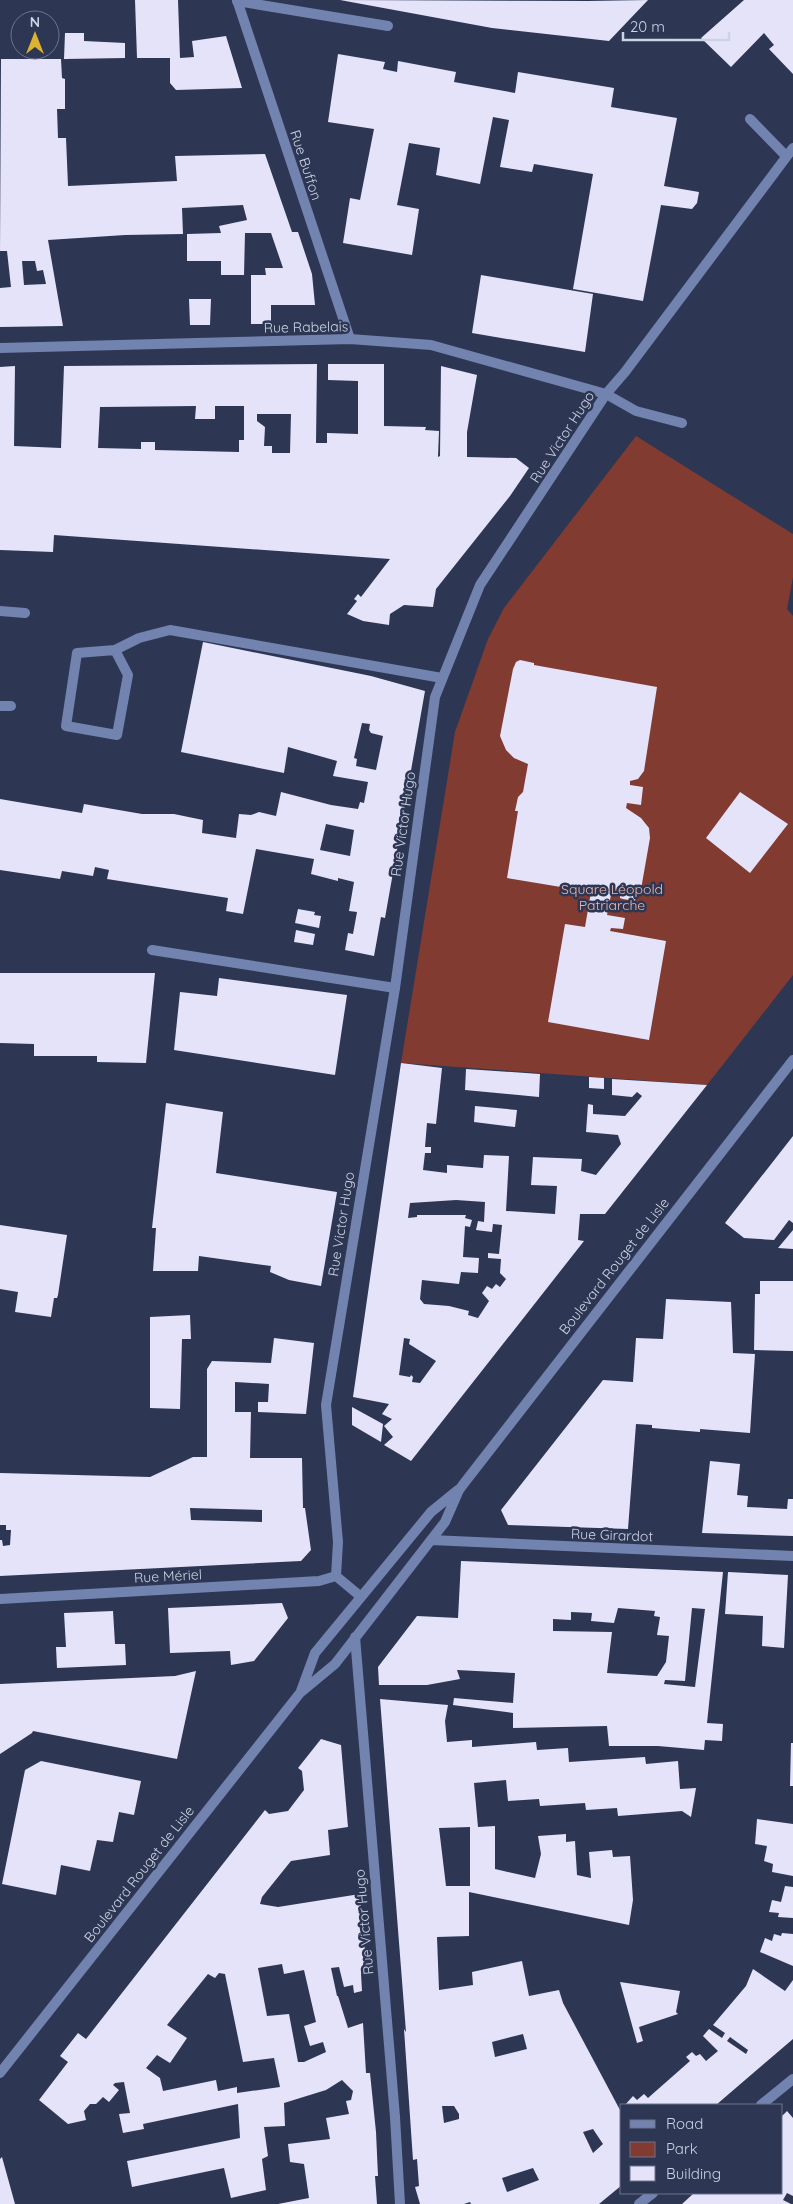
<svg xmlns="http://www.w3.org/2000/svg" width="793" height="2204" font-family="Quicksand,sans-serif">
	<rect width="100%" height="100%" fill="#2d3753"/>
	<path fill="#813b31" d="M636,436L793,534V577L787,609L793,616V975L707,1085L401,1063L455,732L488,639L504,608Z"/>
	<path fill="#e5e3fa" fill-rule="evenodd" d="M135,0H178L180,58L194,57L192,41L226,36L242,88L176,90L170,83V58H137Z
		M340,0L588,1L648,0L609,41L492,28Z
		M744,0H793V74L769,49L774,45L764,33L731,67L701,38Z
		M65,33H84V41L125,43V58L64,59Z
		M338,54L385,62L383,69L397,72L398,61L456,72L454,82L515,93L518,72L614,88L611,107L677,118L664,186L699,192L697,203L692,209L661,205L643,301L573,289L593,174L534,164L532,172L500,167L509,120L493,117L480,184L436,175L440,148L409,143L397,205L419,209L412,255L343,243L350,198L360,200L374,129L328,122Z
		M1,59H61L62,78L65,79V109H57L58,138H66L68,186L177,181L175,156L265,154L292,232H298L312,274L315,305H271V324H251V275H266L265,268H283L271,233H245L244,275H221V261H187V234L221,233L219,226L247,220L243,205L182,208L183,234L125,235L48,240L63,326L0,327V288L11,287L7,251H0ZM22,261H35L37,271L43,270L46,284L24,285Z
		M481,275L593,294L585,352L472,333Z
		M189,299H211L210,325H190Z
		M317,364L316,443H327V433L358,434V381L328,380V364H384V426L426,427L425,430L439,431L438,457L440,456L441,366L477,375L467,432V457L516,458L529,468L510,496L436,589L433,607L404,605L390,614L389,625L363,621L347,614L357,601L354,599L358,594L361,597L390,559L54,535L53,552L0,550V367L15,366L14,446L61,448L64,366ZM196,406L195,419H215V406H244V440H239V452L155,450V442H141V449L98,448L100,407ZM257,414H291L290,453H272V446H264L265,427L257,421Z
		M203,642L371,676L425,691L385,918L381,917L374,956L345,950L348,933L353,934L357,912L349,911L354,882L338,878V881L311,874L314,859L256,849L243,914L226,911L228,898L107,879L109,870L95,867L93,876L62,871L60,879L0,870V799L82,813L84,804L142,814H174L203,820L202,833L236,838L239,814L251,815L259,812L276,816L281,792L331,805L358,809L360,802L364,803L368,782L333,776L337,761L288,747L284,773L181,752ZM362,723L370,724L369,730L371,733L383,736L376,770L356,766L357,759L354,758ZM326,824L354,830L350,856L320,850Z
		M520,660L534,663V665L657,687L644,771L638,779L630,781V785L643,787L641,805L627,803L626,808L641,818L649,828L650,838L640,895L634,901L623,899L620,898V892L612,890L607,915L625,918L623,929L611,928L610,931L666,941L649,1040L548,1022L565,924L585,927L591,892L507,878L518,811H515L518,797L523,792L528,764L514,758L506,750L500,736L513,669L516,662Z
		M740,792L788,824L750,873L706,838Z
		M298,909L315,912L314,915L321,916L319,928L295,923Z
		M296,930L315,934L313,945L294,942Z
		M0,973H155L146,1063L97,1062V1056H34V1044L0,1043Z
		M219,978L347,995L335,1075L174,1050L180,992L217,996Z
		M401,1063L442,1068L436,1124L427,1123L425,1147H431V1153H425L423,1170L447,1173V1165L483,1168L484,1155L509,1156L506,1211L555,1214L557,1186L531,1185L533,1157L582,1159L581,1171L596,1175L621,1144L618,1135L586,1132L588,1104L593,1105V1114L625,1116L642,1096L637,1092L632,1097L612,1095V1079L707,1085L605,1214H580L578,1240L584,1241L411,1461L384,1445L393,1437L384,1426L392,1419L382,1414L389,1404L353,1397ZM456,1200L485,1202L484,1222L478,1221L476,1230L492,1232L493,1224L502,1225L499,1254L488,1253V1258L501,1259L500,1273L506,1279L500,1287L496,1284L492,1289L487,1286L482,1293L489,1301L478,1318L468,1315L469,1311L449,1306L424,1304L420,1299L422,1280L459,1284L461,1272L478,1273L479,1258L463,1257L465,1226L470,1227L472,1220L465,1218L466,1215H417V1217L408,1218L410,1203ZM404,1338L410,1339L409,1344L436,1361L420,1383L412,1382L413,1377L411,1375L410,1377L399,1375Z
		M466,1069L540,1074L539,1097L465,1090Z
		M589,1077L604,1078V1089L589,1088Z
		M166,1103L223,1112L216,1173L337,1192L321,1286L289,1280L270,1272L271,1266L199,1256L198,1271H153L156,1228H152Z
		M475,1106L517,1110L515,1127L474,1122Z
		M793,1136V1223L789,1220L774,1240L744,1238L725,1223Z
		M0,1225L67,1235L58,1295L57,1298H54L51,1317L15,1312L18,1292L0,1289Z
		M793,1230V1249L778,1248Z
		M760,1281H793V1351L754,1350L755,1294H760Z
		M666,1299L731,1302L733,1353L755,1354L750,1433L700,1429V1432L652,1428V1425L636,1424L628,1529L508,1525L501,1510L603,1380L633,1382L636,1338L663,1339Z
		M190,1315L191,1339H182L180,1409L150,1408V1317Z
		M274,1338L314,1343L306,1414L258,1412V1402H268L269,1384L235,1382V1412H251L250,1458H302L303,1508H305L311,1550L301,1561L0,1576V1540H2L3,1546L10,1545L11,1530H6V1525H0V1473L150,1477L193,1457H207V1369L212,1361L271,1363ZM190,1508L262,1510V1522L191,1520Z
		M352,1407L383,1424L381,1442L352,1425Z
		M710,1461L740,1464L737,1495L748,1496L747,1507L787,1509L788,1499H793V1536L702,1533Z
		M461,1561L723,1572L707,1723L723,1724L722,1741L705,1740L704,1750L658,1746H609L607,1726L513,1728V1713L453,1705L454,1698L513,1703L515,1673L457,1670L460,1679L427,1685H379L378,1667L417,1616L458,1618ZM618,1608L655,1611L654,1616L660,1617L657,1635L669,1636L666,1662L657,1676L607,1673L612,1632L553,1631V1619L571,1620V1612L592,1613L591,1621L614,1623ZM692,1608L705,1609L695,1687L664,1684L665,1680L685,1681Z
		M728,1572L788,1575L784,1648L762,1646L763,1616L725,1614Z
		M282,1603L288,1618L254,1661L231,1665L230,1651L170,1653L168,1608Z
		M113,1611L115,1644H125L126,1665L57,1668L56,1647H66L64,1613Z
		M196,1671L177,1759L33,1731L32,1733L0,1754V1684L175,1676Z
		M380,1699L448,1705L445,1721L447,1742L472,1740V1747L536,1742L537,1750L568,1748L569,1762L645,1757L646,1764L678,1761L680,1789L696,1788L691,1817L682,1811L618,1816L617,1808L586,1810L585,1803L540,1806L539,1799L508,1801L506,1780L474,1783L478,1827L495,1826V1869L535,1878L541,1854L538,1836L566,1834V1842L575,1841L577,1875L591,1878L589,1852L612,1850L613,1857L630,1856L633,1900L629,1925L469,1892V1936L437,1937L439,1990L473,1985L472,1972L522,1961L529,1996L559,1990L563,2003L620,2110L622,2109V2185L599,2204H471L470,2202L464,2204H420L415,2187L419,2186L417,2159L413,2160L404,2029L406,2032ZM470,1827V1886H446L439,1828ZM523,2034L527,2049L495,2057L492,2042ZM442,2106H454L459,2114V2119L444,2123ZM593,2129L603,2144L593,2153L583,2132ZM533,2168L539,2180L507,2192L502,2178Z
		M321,1739L341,1745L348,1827L328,1830L330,1855L291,1861L262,1897L260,1904L278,1907L360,1894L367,1974H361L362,1991L354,1993L353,1985L344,1987L339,1967L331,1968L337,1996H338L348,2028L363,2023L366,2073H370L376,2132L378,2176H375L377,2204H278L309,2198L304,2164L290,2162L288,2144L330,2139L326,2118L349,2114L346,2101L351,2100L353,2091L342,2080L326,2090L284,2103L285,2126L264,2127L268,2156L262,2159L266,2190L231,2198L224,2168L132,2187L127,2161L240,2138L238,2104L143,2124L144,2129L123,2133L119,2114L130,2113L124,2082L115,2083L113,2085L119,2090L109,2102L103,2097L96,2104H90L84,2111L86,2120L68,2124L39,2100L68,2062L60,2056L78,2033L86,2039L265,1810L269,1814L288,1811L304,1790L302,1771L298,1768ZM282,1964L284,1974L304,1970L316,2022L304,2026L310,2046L323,2042L326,2052L304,2062H298L289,2014L267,2016L258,1968ZM219,1973L225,1974L243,2062L274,2058L280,2087L237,2093V2087L218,2091L216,2080L163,2091L160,2078L146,2068L157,2055L170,2063L187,2038L167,2025L208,1974L215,1978Z
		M791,1743H793V1786H790Z
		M41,1761L141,1781L134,1815L119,1812L113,1842L97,1840L90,1871L61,1865L56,1895L2,1884L25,1770Z
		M757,1819L793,1824V1876L772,1872L773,1864L764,1861L767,1846L755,1844Z
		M785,1886L793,1887V1918L778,1917L779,1913L769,1912L772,1900L781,1902Z
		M782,1933L793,1934V1966L760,1952L765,1938L772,1941L774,1934L781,1936Z
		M753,1969L785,1991L793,1980V2039L716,2105H625L633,2096L637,2100L644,2094L648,2098L690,2061L686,2057L692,2052L696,2056L700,2054L706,2061L718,2051L703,2036L709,2029L722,2038L725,2033L713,2025L746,1986ZM730,2037L748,2050L746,2054L727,2041Z
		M620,1982L680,1991L676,2012L678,2014L639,2027L643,2041L637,2043Z
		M787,2111L793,2118V2196L787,2193L783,2200L791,2204H682L694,2193H782V2116Z
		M2,2157L15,2204H0V2159Z"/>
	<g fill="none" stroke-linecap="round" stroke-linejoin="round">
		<path stroke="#7383af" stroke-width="10" d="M237,1L388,26
			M750,119L786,156
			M606,394L636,411L682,423
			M0,611L25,613
			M115,650L128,675L117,735L66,726L77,653L115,650L139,638L170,630L442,678
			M0,706H11
			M152,950L395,988"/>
		<path stroke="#7383af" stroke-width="10" d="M761,2105L793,2079
			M395,2117L400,2204
			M639,2204L653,2193"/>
		<path stroke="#7383af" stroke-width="10" d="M237,0L350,339
			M0,348L350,339L431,345L606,394
			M431,1540L793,1556
			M336,1576L338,1542L326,1405L395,988L435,697L480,585L606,394L625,372L793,148
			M336,1576L360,1596
			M0,1599L319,1581L336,1576
			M355,1637L395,2117
			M301,1691L315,1653L431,1512L458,1490
			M0,2073L300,1693L335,1664L445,1522L459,1490L465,1482L793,1060"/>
	</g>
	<g text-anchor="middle" stroke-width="5" stroke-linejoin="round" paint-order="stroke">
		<g font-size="14" fill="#ccd3e5" stroke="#2d3753">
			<text transform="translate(306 165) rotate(72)" y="5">Rue Buffon</text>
			<text transform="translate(306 327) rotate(-1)" y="5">Rue Rabelais</text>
			<text transform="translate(562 437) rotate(-57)" y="5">Rue Victor Hugo</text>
			<text transform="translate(403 824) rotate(-82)" y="5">Rue Victor Hugo</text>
			<text transform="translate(341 1224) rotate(-81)" y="5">Rue Victor Hugo</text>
			<text transform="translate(614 1266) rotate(-52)" y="5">Boulevard Rouget de Lisle</text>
			<text transform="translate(612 1535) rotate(2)" y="5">Rue Girardot</text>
			<text transform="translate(168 1576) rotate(-3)" y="5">Rue Mériel</text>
			<text transform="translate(139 1874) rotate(-52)" y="5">Boulevard Rouget de Lisle</text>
			<text transform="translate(364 1922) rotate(-95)" y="5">Rue Victor Hugo</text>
		</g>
		<g font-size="14" fill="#f2b4aa" stroke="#2d3753">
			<text x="612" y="894">Square Léopold<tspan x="612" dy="16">Patriarche</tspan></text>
		</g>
	</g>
	<rect x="620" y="2104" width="162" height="90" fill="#2d3753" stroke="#6d758d"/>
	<rect x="630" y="2120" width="25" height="8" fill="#7383af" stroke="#6d758d"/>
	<text x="666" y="2129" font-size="15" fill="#ccd3e5">Road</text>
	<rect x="630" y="2142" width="25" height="15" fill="#813b31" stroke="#6d758d"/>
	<text x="666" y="2154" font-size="15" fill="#ccd3e5">Park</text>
	<rect x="630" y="2166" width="25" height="15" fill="#e5e3fa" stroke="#6d758d"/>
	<text x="666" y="2179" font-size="15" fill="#ccd3e5">Building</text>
	<g transform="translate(35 35)"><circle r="24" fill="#2d3753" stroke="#6d758d"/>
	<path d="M0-4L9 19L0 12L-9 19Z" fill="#dcb233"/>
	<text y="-8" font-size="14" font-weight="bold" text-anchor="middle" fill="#ccd3e5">N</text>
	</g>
	<path d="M623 32v8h106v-8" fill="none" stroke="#ccd3e5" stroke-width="2.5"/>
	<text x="630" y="32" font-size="15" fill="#ccd3e5" stroke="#2d3753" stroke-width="4" paint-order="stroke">20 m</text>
</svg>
